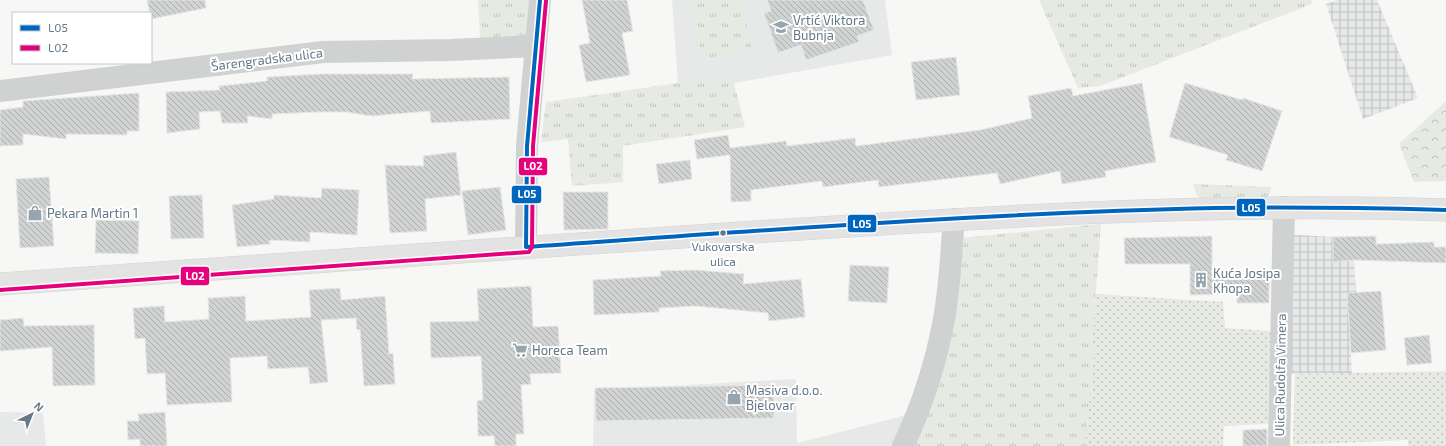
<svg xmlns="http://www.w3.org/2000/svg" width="1446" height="446" font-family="'Exo 2',sans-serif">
	<defs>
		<pattern id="industrial-grid" width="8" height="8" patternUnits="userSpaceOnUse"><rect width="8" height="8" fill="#e7e8e8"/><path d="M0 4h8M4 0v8" fill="none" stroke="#bfc1c2"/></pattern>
		<pattern id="grass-tufts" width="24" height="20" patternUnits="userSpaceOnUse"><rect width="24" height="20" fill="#e6eae3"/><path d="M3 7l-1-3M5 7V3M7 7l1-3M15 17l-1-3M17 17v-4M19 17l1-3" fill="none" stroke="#bec2be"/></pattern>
		<pattern id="forest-crowns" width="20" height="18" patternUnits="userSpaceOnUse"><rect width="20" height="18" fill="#e6eae3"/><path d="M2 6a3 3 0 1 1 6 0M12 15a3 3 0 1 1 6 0" fill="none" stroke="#bec2be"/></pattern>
		<pattern id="garden-dots" width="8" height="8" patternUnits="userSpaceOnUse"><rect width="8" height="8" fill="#e6eae3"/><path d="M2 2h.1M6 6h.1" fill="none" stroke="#bec2be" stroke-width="1.8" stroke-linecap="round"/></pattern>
		<pattern id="building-back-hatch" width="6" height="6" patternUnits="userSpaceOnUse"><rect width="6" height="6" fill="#d1d3d3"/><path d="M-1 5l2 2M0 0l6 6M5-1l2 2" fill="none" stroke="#adb0b1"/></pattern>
	</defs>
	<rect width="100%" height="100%" fill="#f7f7f5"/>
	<path fill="#e7e8e8" d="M672,0H885L892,55L734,83H678Z
		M796,379L797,443L919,412L903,446H593L594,390Z
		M0,412L43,413L46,446H0Z"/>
	<path fill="url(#industrial-grid)" d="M1337,0H1377L1418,98L1363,119L1326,4Z
		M1284,234L1333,237V261L1354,260L1356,293L1347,294L1352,373L1295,374L1280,372Z"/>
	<path fill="url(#grass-tufts)" d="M478,0H529L527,37L480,38Z
		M690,0H741L752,49L702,59Z
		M1039,0H1311L1312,4L1100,86L1078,88Z
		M678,83H734L745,127L623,146V182L572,186L568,139L541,142L546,102Z
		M1193,184L1271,187L1269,195L1263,199H1201L1196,194Z
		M1101,224L1092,345L1095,346L1085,446H903L919,412L952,239Z"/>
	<path fill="url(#forest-crowns)" d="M1446,101V181L1414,182L1399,144Z"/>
	<path fill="url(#garden-dots)" d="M1096,294L1223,302L1225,328L1281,332L1279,423L1224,426L1223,446H1085L1095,346L1092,345Z
		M1446,371V446H1408V440L1293,445L1295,374Z"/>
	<path fill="url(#building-back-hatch)" stroke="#e6e6e5" d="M147,0H205L206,8L151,19Z
		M582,0H627L633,31L622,33L630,75L586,82L579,45L590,43Z
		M767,0H863L874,30L857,36L859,42L806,60L801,45L778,53L764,13L771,11Z
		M956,57L960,95L916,100L911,62Z
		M321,74H413L412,79L509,77L510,119L431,123L430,111L371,116L347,112H318L272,114V119L247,116L248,123H222L220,111L199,112L200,129L167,133L166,92L220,90L219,86L267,81V77Z
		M1142,83L1156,162L1105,171L1106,177L1062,184L1060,171L1000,184L997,173L879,187L878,180L823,187L822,181L751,190V201L731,202L730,155L697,159L694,140L728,135L730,148L786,141L787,146L855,138L856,146L927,137L980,130L1032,118L1028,96L1071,88L1073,96Z
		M1185,83L1242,100L1243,98L1282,111L1262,171L1226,160L1228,155L1169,137Z
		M139,93V131H127V135L66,134V139L23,134V145L0,146V110L23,107V101Z
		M456,152L461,195L425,199L427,231L390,233L385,165L424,166L423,156Z
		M690,160L692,179L659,184L656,164Z
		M49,177L54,246L20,248L16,179Z
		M500,187L506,230L468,235L462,191Z
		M322,188L359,190L357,235L310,232V242L270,240V244L237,247L232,205L274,199V195L321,198Z
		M563,192H608V229L564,230Z
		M202,195L204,238L171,239L169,196Z
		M96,220L139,221L138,254L95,253Z
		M1212,236V278L1269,276V303H1237V294L1190,295V264H1125L1124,238Z
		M1376,236V244L1434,242V247H1446V263L1354,260L1333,262V237Z
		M850,265L889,267L887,303L848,301Z
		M695,270L744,274L743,284L801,279L805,317L769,321L768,313L696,306L659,308V312L594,315L593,280L661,276L660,271Z
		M531,286L533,327L558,326L561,373L530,374L531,384L521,385L524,434H516V446H495L494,436H478L477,401L483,400L481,356L431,358L430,322L479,321L477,289Z
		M340,288L341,300L385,296L389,354L393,353L395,384L364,386L360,329L357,330L356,318L321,320L328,382L310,384L308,367L268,369L267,356L230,358L232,402L167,405L165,373L147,374L145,338L135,339L133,308L164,306L165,322L209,319L208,298L245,296L246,321L311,317L309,290Z
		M1381,291L1386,350L1351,353L1347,293Z
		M23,318L24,326L94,325L95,385L53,386L52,347L0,351V320Z
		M1429,335L1432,363L1407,365L1404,338Z
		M773,385L774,418L596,421L595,388Z
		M165,412L167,446H140V439L128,440L127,421H139L138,414Z
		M1267,429V446H1243V430Z"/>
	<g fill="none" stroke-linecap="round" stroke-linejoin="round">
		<g stroke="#d2d4d4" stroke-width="23">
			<path id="major" d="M0,284C252,266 503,249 755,232C985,217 1215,202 1446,210"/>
		</g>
		<path stroke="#d0d2d2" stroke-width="22" d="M0,91L323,52L451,50L536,46
			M526,247L527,146L540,0
			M903,446C922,406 936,363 944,319C950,287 951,252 954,219
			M1279,446L1284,207"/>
		<use href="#major" stroke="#e3e3e3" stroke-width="22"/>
		<g stroke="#fff" stroke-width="7">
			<path id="bus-1" d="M540,0L527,146L526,247C755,231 985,213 1215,208C1292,207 1369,208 1446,210"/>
		</g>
		<g stroke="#fff" stroke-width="7">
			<path id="bus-2" d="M0,290L529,252L532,247L533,146L546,1"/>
		</g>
		<use href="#bus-1" stroke="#0065bd" stroke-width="4"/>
		<use href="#bus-2" stroke="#e5007d" stroke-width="4"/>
	</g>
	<defs>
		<g id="school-bare" transform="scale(1.2)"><path d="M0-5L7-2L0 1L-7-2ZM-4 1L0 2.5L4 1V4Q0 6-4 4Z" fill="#97a5ae" stroke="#fff" stroke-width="2.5" paint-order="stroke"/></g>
		<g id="shop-bare" transform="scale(1.2)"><path d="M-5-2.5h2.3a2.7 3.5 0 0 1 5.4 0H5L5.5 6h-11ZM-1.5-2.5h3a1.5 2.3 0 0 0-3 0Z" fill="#97a5ae" stroke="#fff" stroke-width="2.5" paint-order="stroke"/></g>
		<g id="building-bare" transform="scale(1.2)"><path d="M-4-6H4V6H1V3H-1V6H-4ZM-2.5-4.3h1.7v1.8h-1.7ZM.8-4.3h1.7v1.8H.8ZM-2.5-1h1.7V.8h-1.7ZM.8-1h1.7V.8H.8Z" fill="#97a5ae" stroke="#fff" stroke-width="2.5" paint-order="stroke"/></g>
		<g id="supermarket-bare" transform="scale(1.2)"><path d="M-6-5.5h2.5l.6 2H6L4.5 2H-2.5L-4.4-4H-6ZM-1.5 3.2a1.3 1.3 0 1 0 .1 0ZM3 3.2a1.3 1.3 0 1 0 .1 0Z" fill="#97a5ae" stroke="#fff" stroke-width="2.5" paint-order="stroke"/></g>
	</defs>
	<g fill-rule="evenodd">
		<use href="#school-bare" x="781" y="27"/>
		<use href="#shop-bare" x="35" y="213"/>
		<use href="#building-bare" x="1201" y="280"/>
		<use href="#supermarket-bare" x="520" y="350"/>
		<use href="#shop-bare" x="734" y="397"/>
	</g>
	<circle fill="#647988" stroke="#fff" stroke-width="1.5" cx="723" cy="233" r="3.5"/>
	<g text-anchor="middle" stroke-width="4" stroke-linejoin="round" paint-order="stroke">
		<g font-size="12" fill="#647988" stroke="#fff">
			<text x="723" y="251">Vukovarska<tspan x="723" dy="15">ulica</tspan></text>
		</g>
		<g font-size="13" fill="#647988" stroke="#fff" text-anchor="start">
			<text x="793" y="25">Vrtić Viktora<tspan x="793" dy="15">Bubnja</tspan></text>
			<text x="47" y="218">Pekara Martin 1</text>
			<text x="1213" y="278">Kuća Josipa<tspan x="1213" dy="15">Khopa</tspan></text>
			<text x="532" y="355">Horeca Team</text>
			<text x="746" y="395">Masiva d.o.o.<tspan x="746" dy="15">Bjelovar</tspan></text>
		</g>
		<g font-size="13" fill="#647988" stroke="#fff">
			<text transform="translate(267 59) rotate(-7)" y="5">Šarengradska ulica</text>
			<text transform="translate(1280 375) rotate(-89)" y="5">Ulica Rudolfa Vimera</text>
		</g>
	</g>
	<g stroke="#fff" stroke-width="1.5">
		<rect x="518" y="157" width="30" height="19" rx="4" fill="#e5007d"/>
		<rect x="511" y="185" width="31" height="19" rx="4" fill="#0065bd"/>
		<rect x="1236" y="198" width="30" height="19" rx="4" fill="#0065bd"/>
		<rect x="847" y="214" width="30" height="19" rx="4" fill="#0065bd"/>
		<rect x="180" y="266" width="30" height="20" rx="4" fill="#e5007d"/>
	</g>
	<g font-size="11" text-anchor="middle" font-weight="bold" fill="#fff">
		<text x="533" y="170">L02</text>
		<text x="527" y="198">L05</text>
		<text x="1251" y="212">L05</text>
		<text x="862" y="228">L05</text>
		<text x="195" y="280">L02</text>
	</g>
	<rect x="12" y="12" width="140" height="52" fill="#ffffff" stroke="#c1c9cf"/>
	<rect x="20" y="25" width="20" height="6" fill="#0065bd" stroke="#c1c9cf"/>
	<text x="48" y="32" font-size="12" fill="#647988">L05</text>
	<rect x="20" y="45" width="20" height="6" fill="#e5007d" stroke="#c1c9cf"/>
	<text x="48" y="52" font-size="12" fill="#647988">L02</text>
	<g transform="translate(32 414) rotate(43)" stroke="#ffffff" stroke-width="3" paint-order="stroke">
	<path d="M0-3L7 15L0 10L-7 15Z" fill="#647988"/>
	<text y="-6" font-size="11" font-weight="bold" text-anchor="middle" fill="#647988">N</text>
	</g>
</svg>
